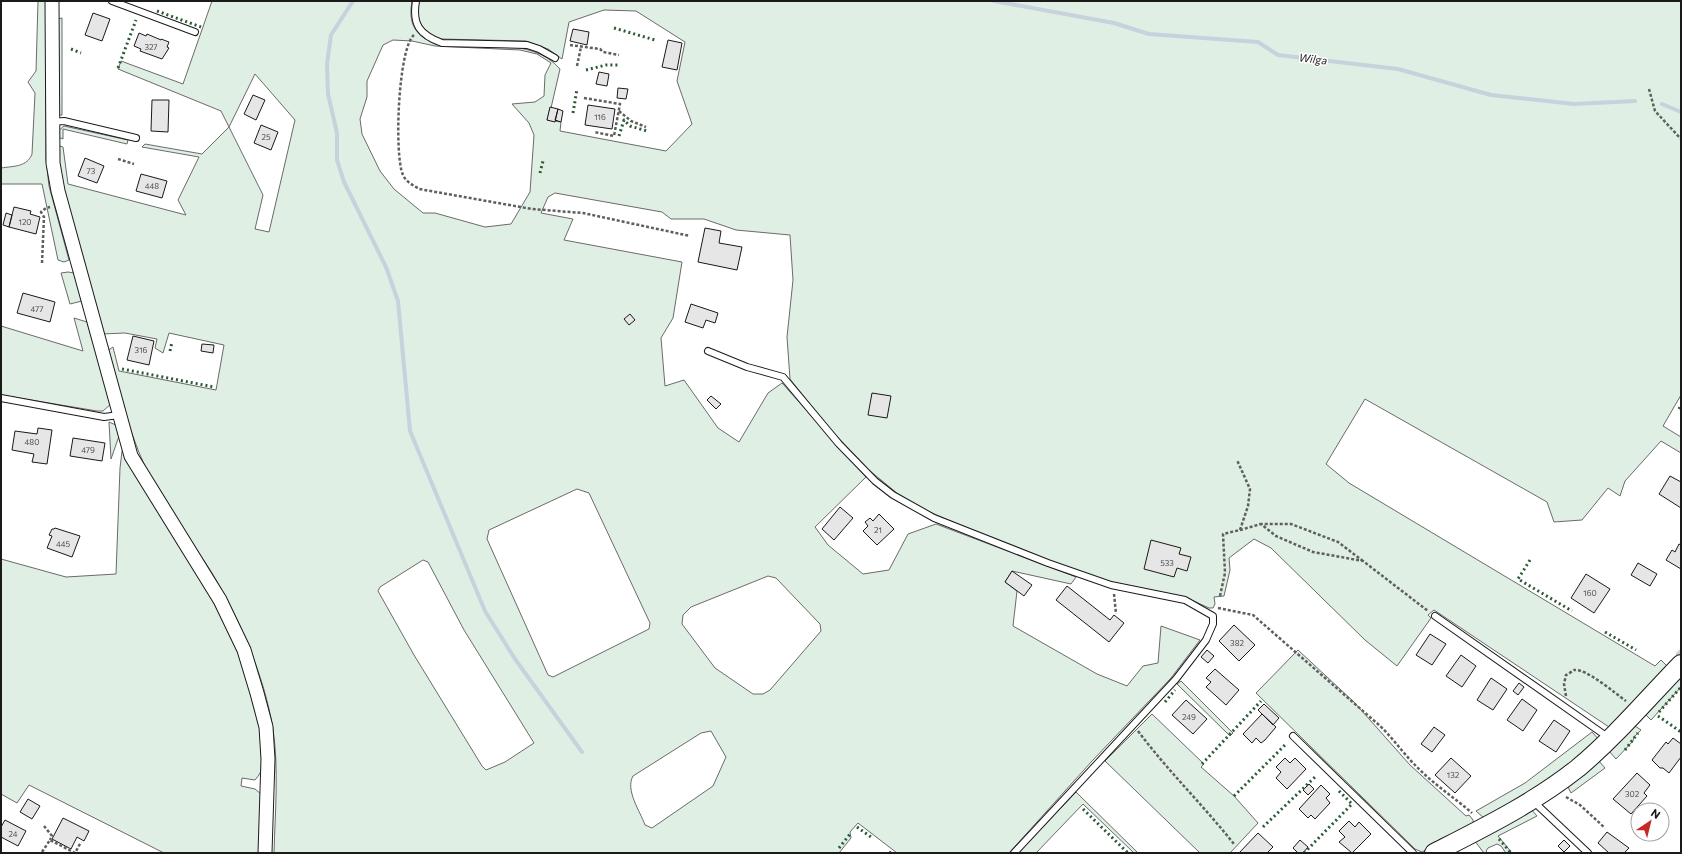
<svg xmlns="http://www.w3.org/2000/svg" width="1682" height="854" font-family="Commissioner,sans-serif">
	<rect width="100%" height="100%" fill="#fff"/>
	<path fill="#e0efe3" stroke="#6a6a6a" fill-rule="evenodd" d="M38,1H46V159L49,186L69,260L64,262L58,260L42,184H1V168C14,166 27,167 32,154L35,93L28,82L36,71Z
		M212,1H412C408,24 415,35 435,44C475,50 531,35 560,69L551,108H550L547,120L561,122L560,131L666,151L692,124L677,81L685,42L636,11L604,10L569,22L562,59L548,49L526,41L441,39C423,32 415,22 419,1H1681V395L1663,426L1681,437V453L1661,441L1625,481L1620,496L1608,488L1582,520L1554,522L1547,502L1365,399L1326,464L1349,483L1655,666L1661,660L1669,668L1612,729L1434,610L1428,615L1431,618L1397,666L1365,640L1271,548L1254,539L1229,558L1230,570L1224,596L1214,597L1215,604L1213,608H1209L1187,598L1111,582L1048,562L927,511L898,494L869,470L831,430L790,379L787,337L793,280L790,235L736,230L704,219H671L662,212L555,193L548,197L541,213L573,219L564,240L682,262L673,318L661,338L665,386L684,380L718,428L739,442L768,393L782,383L866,477L815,527L828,545L863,574L889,570L908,534L936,524L1076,577L1071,584L1012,571L1005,582L1017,591L1013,626L1097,674L1127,686L1143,666L1158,663L1161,626L1200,640L1171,678L1092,761L1009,853H897L858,823L850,832L851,838L839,853H274C275,813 279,770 273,729C264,675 240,620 212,573C193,543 171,515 154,484C131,443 121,396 107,351L113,347L119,371L216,390L224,345L169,333L163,353L155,348L157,339L125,333L102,334L62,188L57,145L63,147L68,184L186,215L178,200L199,157L142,147L145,144L202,154L229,127L221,111L118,69L121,61L183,84ZM393,40L412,41L435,46L520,50L537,54L551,63L545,75L544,96L535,102L512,104L529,123L534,135L530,192L511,224L485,227L435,213H423L394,189L380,171L362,134L360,119L367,97V81L383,45ZM255,74L295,120L269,232L255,229L263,195L229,127ZM577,489L589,493L650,623L649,629L553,677L548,675L487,539L489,530ZM423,560L428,562L464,630L534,743L505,762L486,770L482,766L414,655L378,591L380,587ZM768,576L776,578L820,624L821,631L770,690L763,694H753L715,668L682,624L683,615L691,607ZM711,731L726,757L713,786L652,828L645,825C640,811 625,790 633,776L701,733Z
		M62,18V115H57V19Z
		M64,126L128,140L127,144L63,129V139L58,137L56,133Z
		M68,272L74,273L82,301L70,304L61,273Z
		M74,318L87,322L111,404L103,411H97L1,395V326L83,351Z
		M109,422L118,426L119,436L111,459Z
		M122,451H124C144,484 164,517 183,550C219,611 260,677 262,749C262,763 265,769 255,780L242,778L241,786L255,789L261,794V853H164L29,785L17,803L1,794V559L66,577L116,574L120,468Z
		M1298,650L1354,702L1410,765L1466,816L1469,815L1473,820L1474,826L1422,852L1415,849L1256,693Z
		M1681,676V687L1651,720L1646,715Z
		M1181,681L1233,733L1230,736L1177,684Z
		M1152,714L1204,764L1201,767L1234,796L1258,823L1230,853H1200L1105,761Z
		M1635,726L1641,730L1634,737L1633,741L1616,759L1609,751Z
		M1592,732L1600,741L1571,767L1485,819L1476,811L1525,783Z
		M1598,760L1605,768L1571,793L1567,785Z
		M1076,792L1138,853H1134L1083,804L1036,853H1018Z
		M1530,808L1537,816L1498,836L1512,853H1506L1501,846L1497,844L1488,848L1486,851L1488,853H1484L1474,840Z"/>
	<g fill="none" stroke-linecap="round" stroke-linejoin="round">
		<path stroke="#c6d2dc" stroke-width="4" d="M353,1L331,35L327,64L328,94L337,133V160L344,182L386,267L398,301L410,431L485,611L515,659L582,752
			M994,1L1114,23L1149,34L1258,42L1278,55L1398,69L1491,95L1574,104L1635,101
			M1662,104L1681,112
			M1678,654L1681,651"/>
	</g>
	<path fill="#e6e6e6" stroke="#1a1a1a" d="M93,13L110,19L102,41L85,35Z
		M573,29L589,32L587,45L570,41Z
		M139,33L146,36L147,34L161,40V39L169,42L167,47L169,48L162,59L140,51L141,49L134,46Z
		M668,40L682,43L677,70L662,67Z
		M599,72L609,74L607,86L596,84Z
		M618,88L628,89L626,99L617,98Z
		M253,95L265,100L256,120L244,114Z
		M152,100H169L168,132L151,131Z
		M588,105L615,109L612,129L585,125Z
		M550,107L558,109L555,122L547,120Z
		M558,109L563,111L561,122L555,120Z
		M261,125L278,132L271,150L254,143Z
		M85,158L104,166L97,183L78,176Z
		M141,174L167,181L162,198L136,191Z
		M14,207L31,211L30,214L40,217L36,234L9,227Z
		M6,213L12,215L9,227L3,225Z
		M705,228L721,231L719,243L742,247L737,270L698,262Z
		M23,293L55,302L50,322L17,313Z
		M691,304L718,313L715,323L706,320L703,328L685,322Z
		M630,314L635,320L629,325L624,319Z
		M133,336L154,341L149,365L127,360Z
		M202,344L214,345L213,353L201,351Z
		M872,393L891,396L887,418L868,415Z
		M711,396L721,404L716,409L707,400Z
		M38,428L52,430L47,464L32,462L34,454L12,450L15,431L37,434Z
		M73,438L105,443L102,461L70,456Z
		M1670,476L1681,482V508L1659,494Z
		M840,507L853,518L834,540L822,529Z
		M879,514L894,529L877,545L863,531L868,526L865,522L870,518L873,521Z
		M55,528L80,536L72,557L47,548L52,536L49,535L52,529H54Z
		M1151,540L1181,548L1179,554L1191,557L1187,571L1177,568L1174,577L1144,569Z
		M1679,544L1681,545V569L1666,560L1672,550L1675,552Z
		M1638,563L1657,574L1650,586L1631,575Z
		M1012,571L1032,585L1024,596L1005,582Z
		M1586,574L1610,589L1594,613L1571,598Z
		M1067,586L1110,620L1114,615L1124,623L1109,642L1056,600Z
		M1234,625L1255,645L1239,661L1219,641Z
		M1430,634L1446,644L1432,665L1416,655Z
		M1207,650L1214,656L1208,663L1201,657Z
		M1461,655L1476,666L1462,687L1446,676Z
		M1215,669L1239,690L1226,705L1206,687L1211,682L1206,678Z
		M1491,678L1507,689L1493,710L1477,700Z
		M1519,683L1524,687L1518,695L1513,691Z
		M1522,699L1537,710L1523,731L1507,720Z
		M1186,700L1207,719L1193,734L1172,715Z
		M1264,704L1279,718L1273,725L1258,710Z
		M1262,714L1276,727L1265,740L1261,743L1256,738L1252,743L1243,734Z
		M1554,720L1570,731L1556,752L1539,741Z
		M1434,727L1445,735L1432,752L1421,744Z
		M1673,738L1681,744V757L1669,773L1663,768H1660L1652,760L1666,742L1668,744Z
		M1285,758L1290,763L1295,758L1306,769L1287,789L1276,778L1281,772L1276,767Z
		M1451,758L1471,776L1455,793L1435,775Z
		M1637,773L1650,785L1644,793L1647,796L1631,814L1613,799Z
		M1309,784L1314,789L1308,795L1303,790Z
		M1321,785L1330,794L1326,798L1330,803L1315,819L1311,815L1308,818L1299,809Z
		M28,799L40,806L32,819L20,812Z
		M63,818L89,831L84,841L77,837L71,849L52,839Z
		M5,820L26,831L18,846L1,837V827Z
		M1349,821L1355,827L1359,822L1371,834L1352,853L1339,842L1345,837L1339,831Z
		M1607,832L1629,848L1624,853H1609L1598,843Z
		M1258,833L1273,847L1267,853H1239Z
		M1300,840L1308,847L1303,853H1298L1293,848Z
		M1564,840L1570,846L1564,852L1558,846Z"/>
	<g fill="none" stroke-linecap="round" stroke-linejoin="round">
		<g stroke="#1a1a1a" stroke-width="8">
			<path id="lane" d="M112,1L195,32
				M416,1C412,25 420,35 442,43L527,45L539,49L555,58
				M52,122L64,121L136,138
				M708,351L747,367L783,377L839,444L875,481L893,495L934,518L1048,563L1111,585L1185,600L1213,616V624L1206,640L1176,679L1014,853
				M1,398L104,417L119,415
				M1435,616L1609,738
				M1293,736L1413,853
				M1533,801L1588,853"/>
		</g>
		<g stroke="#1a1a1a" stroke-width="15">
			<path id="street" d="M52,1L53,163L58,191L131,456L220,600L244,650L257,693L266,727L268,759L265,853"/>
		</g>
		<g stroke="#1a1a1a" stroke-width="20">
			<path id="secondary" d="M1434,853C1483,828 1534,803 1578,768C1615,737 1647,699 1681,664"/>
		</g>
		<path stroke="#5f5f5f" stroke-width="2.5" stroke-dasharray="3 2" stroke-linecap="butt" d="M414,35C398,48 394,156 403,175C406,182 413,185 419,189L532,209L583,213L690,236
			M570,45L600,49L603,52L619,55
			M577,66L581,47
			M1649,89L1655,111L1681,139
			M584,98L620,104L614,136L594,132
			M619,111L631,121L646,127
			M118,159L134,164
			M42,263L44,217L41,212L46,208L50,207
			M1240,530L1261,524
			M1363,561L1338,542L1291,524H1261L1276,536L1313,552L1363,561L1428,611
			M1114,594L1116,614
			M1220,596L1225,573L1223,534L1240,530L1248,506L1250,489L1237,460
			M1218,608L1253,615L1379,725C1394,739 1405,756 1420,770C1436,786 1455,798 1472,813
			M1566,696L1564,684L1566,675C1569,674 1572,671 1574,670C1586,668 1616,694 1626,701
			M1138,731C1168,771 1203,805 1234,844
			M1566,797L1580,805L1605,828
			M44,826L52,836L50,840
			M42,852L50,840L75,853L81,842"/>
		<use href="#lane" stroke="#fff" stroke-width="6"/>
		<use href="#street" stroke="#fff" stroke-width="13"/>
		<use href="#secondary" stroke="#fff" stroke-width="18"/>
		<path stroke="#2b5a34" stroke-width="3" stroke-dasharray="2 3" stroke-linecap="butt" d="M157,11L201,27
			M614,28L655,40
			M71,49L81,53
			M118,68L136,20
			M586,70L606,65H618
			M573,113L577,89
			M619,136L624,120L630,126L647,131
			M540,173L543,161
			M170,351L172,342
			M122,369L214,387
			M1679,409L1681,405
			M1530,560L1518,579L1572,611
			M1605,632L1636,650
			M1165,702L1175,690
			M1659,712L1681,687
			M1658,716L1681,732
			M1625,750L1638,733
			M1202,764L1261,701
			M1234,796L1287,743
			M1083,809L1128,853
			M857,827L871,837
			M1263,827L1315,777
			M1499,839L1511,853
			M839,848L850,834
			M889,852L891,853
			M1304,853L1352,804L1338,790"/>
	</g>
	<g text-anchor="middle" stroke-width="3" stroke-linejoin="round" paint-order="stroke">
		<g font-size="8" fill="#4d4d4d">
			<text x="151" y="50">327</text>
			<text x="600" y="120">116</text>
			<text x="266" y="140">25</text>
			<text x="91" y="174">73</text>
			<text x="152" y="189">448</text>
			<text x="25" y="225">120</text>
			<text x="37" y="312">477</text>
			<text x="141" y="353">316</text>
			<text x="32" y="445">480</text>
			<text x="88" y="453">479</text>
			<text x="878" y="533">21</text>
			<text x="63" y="547">445</text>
			<text x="1167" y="566">533</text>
			<text x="1590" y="596">160</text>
			<text x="1237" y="646">382</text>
			<text x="1189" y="720">249</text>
			<text x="1453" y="778">132</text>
			<text x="1632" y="797">302</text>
			<text x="13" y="837">24</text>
		</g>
		<g font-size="11" font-style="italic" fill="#1a1a1a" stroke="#fff">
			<text transform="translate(1313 59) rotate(7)" y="4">Wilga</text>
		</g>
	</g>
	<rect width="1682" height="854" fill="none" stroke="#1a1a1a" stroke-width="4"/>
	<g transform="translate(1650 822) rotate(35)"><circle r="19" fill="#ffffff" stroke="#a3a3a3"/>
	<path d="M0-3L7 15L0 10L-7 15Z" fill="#c62828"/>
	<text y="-6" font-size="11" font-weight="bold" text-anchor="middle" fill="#1a1a1a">N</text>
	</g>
</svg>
